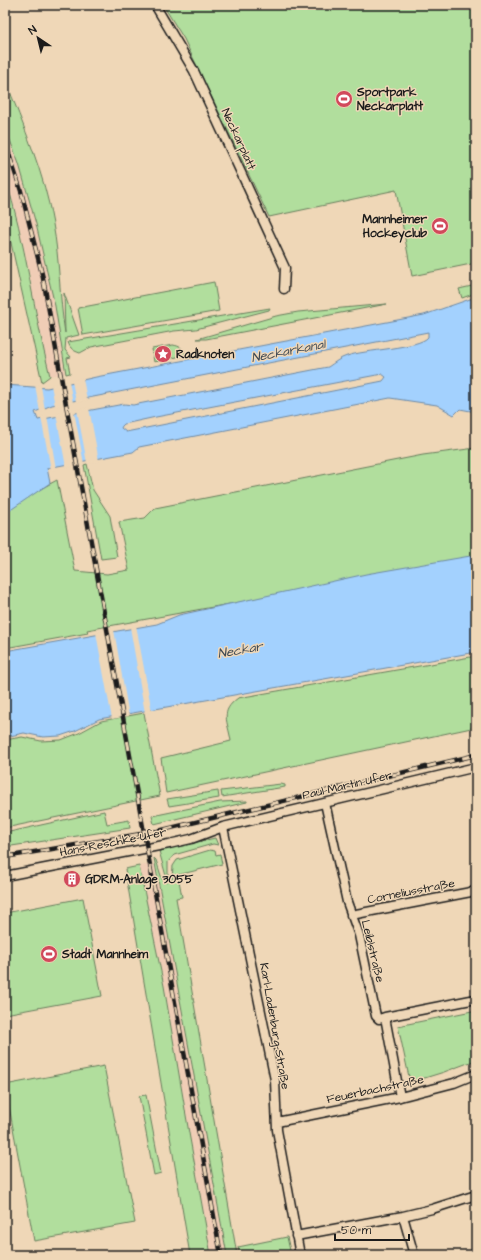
<svg xmlns="http://www.w3.org/2000/svg" width="481" height="1260" font-family="'Architects Daughter',sans-serif">
	<rect width="100%" height="100%" fill="#efd7b7"/>
	<filter id="ink" filterUnits="userSpaceOnUse"><feTurbulence type="fractalNoise" baseFrequency=".025" numOctaves="2"/><feDisplacementMap in="SourceGraphic" scale="8" xChannelSelector="R" yChannelSelector="G"/><feConvolveMatrix kernelMatrix="1 2 1 2 8 2 1 2 1" color-interpolation-filters="sRGB"/></filter>
	<g filter="url(#ink)">
		<path fill="#f0cdb6" d="M5,127L19,164L36,224L55,306L65,373L50,376L41,342L28,266L17,217L5,178Z
			M155,864L227,1255H211L189,1133L164,986L139,866Z"/>
		<path fill="#b1de9d" stroke="#667d5c" d="M163,5H476V263L412,276L396,190L269,217L184,39Z
			M5,79C23,125 45,175 53,224C60,260 59,297 65,333L64,293L79,335L66,338L65,350L71,357L67,358L70,373L66,374L55,306L36,224L19,164L5,127Z
			M5,177C26,242 33,310 50,376L42,382L5,216Z
			M214,282L219,311L83,335L78,308Z
			M476,285V293L462,298L459,289Z
			M387,304L206,339H197L276,316L298,312Z
			M270,308L269,310L196,329L174,331L91,347L80,353C74,351 70,349 68,342Z
			M173,345C179,346 184,348 186,355L154,362L152,349Z
			M476,448V559L87,630L88,633L5,648V505L15,503L57,480L75,571L107,574L129,570L119,522L145,518L155,508L423,455Z
			M87,464L93,490L110,516L117,557L101,559L84,465Z
			M476,656V727L166,793L161,758L231,741C228,721 219,712 238,698Z
			M144,713L160,796L5,828V740L22,737L41,741L61,740L79,733L101,721Z
			M281,784L285,785V787L222,797L221,791Z
			M218,791L219,798L169,806L167,799Z
			M247,801V802L154,824L152,816L220,802Z
			M104,811L107,824L129,820L130,828L5,847V833Z
			M215,838L218,845L213,844L174,855L168,862V876H166L159,851Z
			M210,850L215,851L216,855L220,854L222,864L178,875L182,897L176,898L237,1255H227L154,858L156,860L162,879L166,882L172,879L173,866L177,860Z
			M139,866L164,986L189,1133L211,1255H190L125,869Z
			M83,898L102,996L5,1014V913Z
			M472,1011L476,1013V1060L444,1072L415,1081L409,1077L398,1026Z
			M104,1066L135,1223L34,1241L5,1085Z
			M146,1095L161,1173L154,1175L139,1096Z
			M287,1237L291,1255H240L238,1247Z"/>
		<path fill="#a3d1fe" stroke="#6d89a4" fill-rule="evenodd" d="M476,297V412L460,409L454,415L437,405L390,398L139,447L133,452L47,468L50,483L9,511L5,512V385L47,388L96,377L424,315ZM428,332V337C420,348 363,350 347,356C340,358 334,363 328,367L133,405L124,404L38,420L35,412L52,405ZM382,374L386,377L383,381L126,432L121,428L122,426L124,424L156,417Z
			M476,555V652L99,719L75,731L60,736L43,737L24,733L5,737V651L157,624L179,615L366,574Z"/>
		<path fill="#efd7b7" d="M83,378L87,400L76,402L72,381Z
			M69,381L73,403L55,406L51,385Z
			M35,385L41,386L45,410L40,412Z
			M89,408L99,461L87,463L77,410Z
			M74,411L84,464L66,467L56,414Z
			M47,416L56,469L51,470L41,417Z
			M136,625L152,712L145,713L130,627Z
			M114,630L129,716L112,719L96,633Z"/>
		<g fill="none" stroke-linecap="round" stroke-linejoin="round">
			<g stroke="#1c1c1c" stroke-width="11">
				<path id="minor" d="M155,5L194,71L285,268L284,289
					M325,803L347,902L359,935L376,1016L379,1019L385,1017L400,1097
					M223,827L275,1080L277,1130L300,1255
					M5,876L169,844L191,839L223,827L476,767
					M351,915L476,891
					M385,1017L476,999
					M277,1122L400,1097L454,1083L476,1074
					M403,1216L414,1255
					M296,1236L403,1216L432,1209L476,1195"/>
			</g>
			<use href="#minor" stroke="#efd7b7" stroke-width="8"/>
			<g stroke="#1c1c1c" stroke-width="4.5">
				<path id="rail" d="M5,142L21,191L43,278L221,1255
					M5,857L158,831L476,755"/>
			</g>
			<use href="#rail" stroke="#efd7b7" stroke-width="3" stroke-dasharray="9" stroke-linecap="butt"/>
		</g>
	</g>
	<defs>
		<g id="stadium-disc" transform="scale(0.9)"><circle r="9.5" fill="#d1495b" stroke="#efd7b7"/><path d="M0-5a6.5 5 0 1 0 0 10a6.5 5 0 1 0 0-10ZM-3.5-1.8h7v3.6h-7Z" fill="#fff"/></g>
		<g id="sight-disc" transform="scale(0.9)"><circle r="9.5" fill="#d1495b" stroke="#efd7b7"/><path d="M0-6L1.8-2.2L6-1.7L2.9 1.2L3.7 5.4L0 3.3L-3.7 5.4L-2.9 1.2L-6-1.7L-1.8-2.2Z" fill="#fff"/></g>
		<g id="building-disc" transform="scale(0.9)"><circle r="9.5" fill="#d1495b" stroke="#efd7b7"/><path d="M-4-6H4V6H1V3H-1V6H-4ZM-2.5-4.3h1.7v1.8h-1.7ZM.8-4.3h1.7v1.8H.8ZM-2.5-1h1.7V.8h-1.7ZM.8-1h1.7V.8H.8Z" fill="#fff"/></g>
	</defs>
	<g fill-rule="evenodd">
		<use href="#stadium-disc" x="344" y="99"/>
		<use href="#stadium-disc" x="440" y="226"/>
		<use href="#sight-disc" x="163" y="354"/>
		<use href="#building-disc" x="72" y="879"/>
		<use href="#stadium-disc" x="49" y="954"/>
	</g>
	<g text-anchor="middle" stroke-width="3" stroke-linejoin="round" paint-order="stroke">
		<g font-size="12" font-weight="bold" fill="#1c1c1c" stroke="#efd7b7" text-anchor="start">
			<text x="357" y="96">Sportpark<tspan x="357" dy="14">Neckarplatt</tspan></text>
			<text x="427" y="223" text-anchor="end">Mannheimer<tspan x="427" dy="14">Hockeyclub</tspan></text>
			<text x="176" y="358">Radknoten</text>
			<text x="85" y="883">GDRM-Anlage 3055</text>
			<text x="62" y="958">Stadt Mannheim</text>
		</g>
		<g font-size="12" fill="#1c1c1c" stroke="#efd7b7">
			<text transform="translate(239 139) rotate(65)" y="4">Neckarplatt</text>
			<text transform="translate(347 785) rotate(-13)" y="4">Paul-Martin-Ufer</text>
			<text transform="translate(113 842) rotate(-11)" y="4">Hans-Reschke-Ufer</text>
			<text transform="translate(411 891) rotate(-11)" y="4">Corneliusstraße</text>
			<text transform="translate(373 951) rotate(76)" y="4">Leiblstraße</text>
			<text transform="translate(275 1026) rotate(80)" y="4">Karl-Ladenburg-Straße</text>
			<text transform="translate(375 1089) rotate(-12)" y="4">Feuerbachstraße</text>
		</g>
		<g font-size="13" font-style="italic" fill="#3e4954" stroke="#efd7b7">
			<text transform="translate(288 350) rotate(-11)" y="5">Neckarkanal</text>
			<text transform="translate(240 649) rotate(-10)" y="5">Neckar</text>
		</g>
	</g>
	<rect width="481" height="1260" fill="none" stroke="#efd7b7" stroke-width="20"/>
	<rect x="10" y="10" width="461" height="1240" fill="none" stroke="#1c1c1c" stroke-width="1.5" filter="url(#ink)"/>
	<g transform="translate(38 38) rotate(325)" stroke="#efd7b7" stroke-width="3" paint-order="stroke">
	<path d="M0-3L7 15L0 10L-7 15Z" fill="#1c1c1c"/>
	<text y="-6" font-size="11" font-weight="bold" text-anchor="middle" fill="#1c1c1c">N</text>
	</g>
	<path d="M335 1234v6h74v-6" fill="none" stroke="#1c1c1c" stroke-width="2"/>
	<text x="341" y="1234" font-size="12" fill="#1c1c1c" stroke="#efd7b7" stroke-width="3" paint-order="stroke">50 m</text>
</svg>
